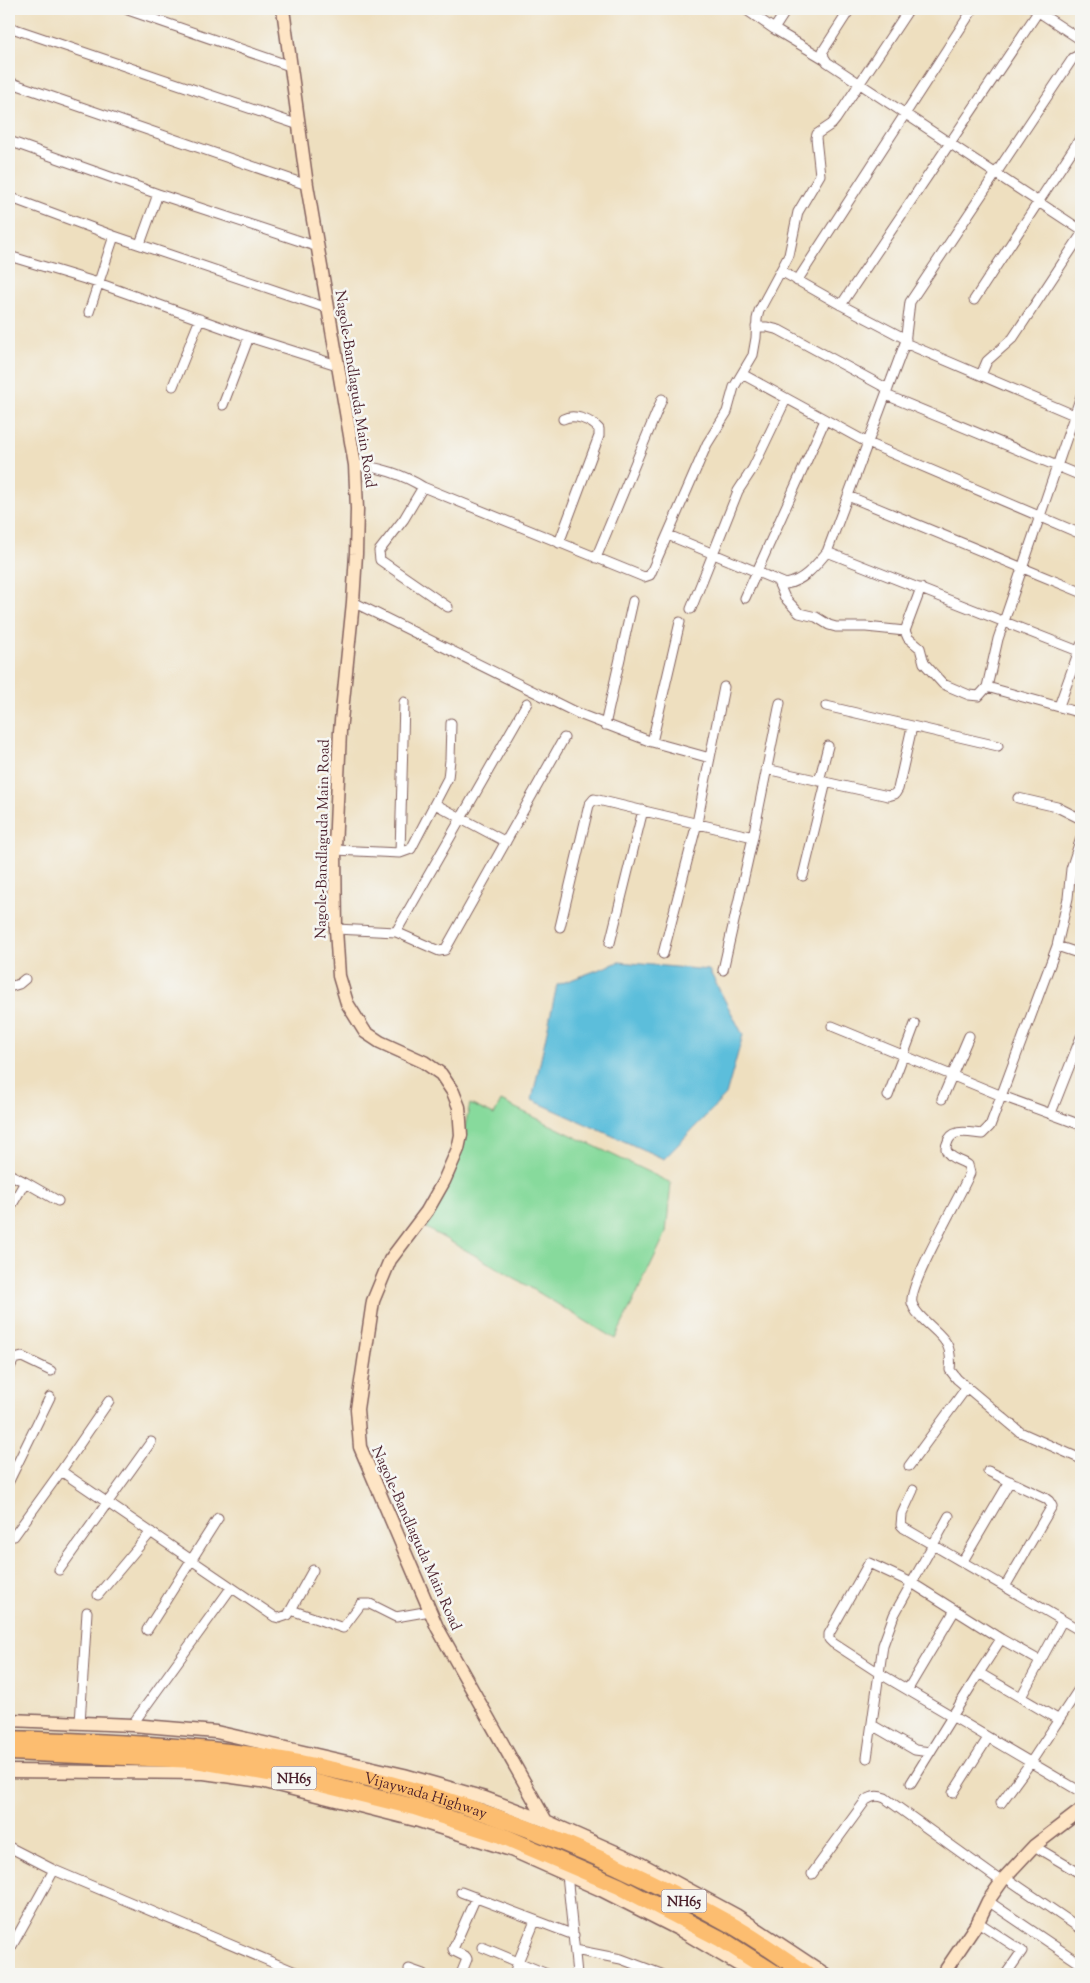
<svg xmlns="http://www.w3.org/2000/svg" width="1090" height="1983" font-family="'Sorts Mill Goudy',serif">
	<rect width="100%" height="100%" fill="#f6f6f2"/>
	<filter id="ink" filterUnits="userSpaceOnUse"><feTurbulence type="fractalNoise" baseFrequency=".02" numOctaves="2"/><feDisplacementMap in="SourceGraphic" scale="10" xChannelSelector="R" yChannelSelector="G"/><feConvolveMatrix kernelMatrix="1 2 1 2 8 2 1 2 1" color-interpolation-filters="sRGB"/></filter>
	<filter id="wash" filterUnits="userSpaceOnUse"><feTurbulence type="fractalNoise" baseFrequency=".0096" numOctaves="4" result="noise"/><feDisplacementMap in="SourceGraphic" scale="20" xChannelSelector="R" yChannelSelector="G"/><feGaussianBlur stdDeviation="1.12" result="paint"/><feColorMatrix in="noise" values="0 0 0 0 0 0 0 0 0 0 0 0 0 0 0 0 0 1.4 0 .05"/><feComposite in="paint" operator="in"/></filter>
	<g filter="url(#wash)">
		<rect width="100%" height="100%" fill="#eedfbf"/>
		<path fill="#87da9c" stroke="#687c64" d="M501,1101L671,1183L666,1233L615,1339L503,1271L426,1228L454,1175L470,1104L494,1115Z"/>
		<path fill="#5cbedb" stroke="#536e83" d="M619,962L709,970L743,1035L726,1095L664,1159L532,1100L557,985Z"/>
	</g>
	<g filter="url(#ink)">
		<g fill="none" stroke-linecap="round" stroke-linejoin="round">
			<g stroke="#83625f" stroke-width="11">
				<path id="street" d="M745,9L774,29L787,9
					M850,9L823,51L824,57L827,62L1081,230
					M1034,9L1081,40
					M128,10L290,66
					M9,27L299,125
					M774,29L826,60
					M9,82L307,185
					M9,141L158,194L318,247
					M9,197L114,236L327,308
					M140,244L158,194
					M9,256L98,283L249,337L337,365
					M781,271L841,305L906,339
					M797,281L973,9
					M974,300L1081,137
					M841,305L1040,9
					M89,312L114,236
					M756,327H767L779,330L888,389
					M905,343L1081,418
					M742,374L868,443L1081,534
					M981,375L987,361L1013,338L1081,235
					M173,386L200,319
					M886,395L1081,476
					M1081,396L998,639L987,687L1081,713
					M223,405L249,337
					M355,465C379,467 402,474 423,487L644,577L650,575L707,444L727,412L734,387L753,355L756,338L757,319L759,311L789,255L798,212L820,175L816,138L817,134L832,124L836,119L909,9
					M423,487L404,519L379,551L380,560L448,607
					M848,496L1081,592
					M668,535L786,584C804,581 816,565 827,552L905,343L910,302L1073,58L1081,54
					M559,543L599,436V429C591,420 574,413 563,419
					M827,552L1081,652
					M596,558L662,399
					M778,582L785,598L799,613L816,617L829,625L836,627H866L905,631
					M921,588L905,631L908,638L920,648L924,663L943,684L969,695L979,696L987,687
					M745,598L825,420
					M353,602L579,714L652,742L710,758
					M691,609L738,491L753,468L786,399
					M826,706L998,746
					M1059,706L1081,645
					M605,725L633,601
					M652,742L680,622
					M766,769L888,796L895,794L898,789L912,727
					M819,781L828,746
					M1018,798L1057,807L1081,819
					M435,804L506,842
					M1081,838L1071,869L1068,898L1057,946L990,1126L982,1134C970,1133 951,1127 947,1144C945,1148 946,1152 950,1155C955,1160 963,1161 968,1165L970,1173C960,1197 908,1285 912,1303C914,1310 918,1314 923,1319C942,1338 953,1341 950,1370L957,1379L1020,1432L1081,1459
					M335,850L400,853L411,849L448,778L450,760L451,723
					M400,853L404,702
					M803,876L826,782
					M560,927L589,805L594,799L753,837
					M336,929L396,932L439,951L445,950L564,738
					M396,932L527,703
					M610,943L643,810
					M1057,946L1081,954
					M663,954L697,823L724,687
					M723,970L753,837L780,703
					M9,987L19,984L25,979
					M832,1026L1002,1096L1081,1125
					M888,1096L915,1024
					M942,1099L969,1036
					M1051,1113L1081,1037
					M9,1174L25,1182
					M9,1210L25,1182L58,1201
					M9,1369L14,1359L22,1357L51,1371
					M909,1466L967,1387
					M61,1471L109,1401
					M988,1471L1045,1498L1049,1501L1052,1506L1006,1585
					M9,1481L50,1397
					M913,1490L902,1514L901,1525L904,1528L1081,1631
					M14,1536L61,1471L275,1617L279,1618L288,1615L313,1570
					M963,1561L1010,1481
					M59,1570L151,1442
					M98,1595L151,1532
					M291,1610L343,1628L361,1604H370L396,1617L430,1611
					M147,1630L218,1518
					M1001,1639L979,1673L1059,1720
					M1040,1661L1001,1639L912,1583L869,1563L829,1634V1639L833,1643L879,1673L1081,1792
					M908,1689L955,1610
					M1021,1697L1062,1621
					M80,1723L87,1612
					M132,1725L231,1588
					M872,1725L915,1750L930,1752
					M867,1758L883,1645L894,1615L949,1516
					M911,1783L979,1673
					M953,1793L988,1738
					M1001,1803L1031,1762L1081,1686
					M1034,1846L1081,1874
					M9,1847L54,1870L300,1974
					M567,1874L577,1974
					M812,1874L866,1800C873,1796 877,1795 885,1798L1002,1882
					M1005,1877L1081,1929
					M461,1892L574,1935
					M988,1901L1081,1964
					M978,1922L1022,1951L1006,1974
					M482,1947L518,1962L535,1921
					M575,1950L621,1959L661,1974
					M9,1951L54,1870
					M409,1969L423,1974
					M461,1974L467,1959L466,1957L454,1951L453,1949L476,1897
					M514,1974L518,1962L547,1974"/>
			</g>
			<g stroke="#83625f" stroke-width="15">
				<path id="secondary" d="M283,9L307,185L355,465L357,509L356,554L353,602L340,731L335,850L336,929L339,976L347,1003L365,1032L380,1042L424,1062L441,1074L453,1092L459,1107L461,1135L458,1149L444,1181L427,1211L390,1260L373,1301L357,1409L360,1447L437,1627L546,1821
					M9,1720L132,1725L216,1732L404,1775L485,1798L546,1821L634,1860L736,1915L825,1974
					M9,1771L204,1773L261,1781L419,1821L511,1850L601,1890L680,1930L754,1974
					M943,1974L978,1922L988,1901L1005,1877L1034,1846L1081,1810"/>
			</g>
			<g stroke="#83625f" stroke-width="19">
				<g id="highway">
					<path id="s1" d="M9,1739C92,1742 176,1744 259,1756C424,1782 583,1842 728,1923C755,1938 781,1957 807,1974"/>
					<path d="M9,1752L196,1760L297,1778L414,1807L498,1834L619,1886L721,1939L776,1974"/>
				</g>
			</g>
			<use href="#street" stroke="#fff" stroke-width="9"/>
			<use href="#secondary" stroke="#fee5c5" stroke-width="12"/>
			<use href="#highway" stroke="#fcbd6f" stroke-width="16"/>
		</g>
	</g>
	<g text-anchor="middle" stroke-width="5" stroke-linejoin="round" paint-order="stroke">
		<g fill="#f6f6f2" stroke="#7e6067" stroke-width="1">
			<rect x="271.5" y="1766.5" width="45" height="23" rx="4"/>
			<rect x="661.5" y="1889.5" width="45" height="23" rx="4"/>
		</g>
		<g font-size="14" font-weight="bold" fill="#4a1f2b">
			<text x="294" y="1783">NH65</text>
			<text x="684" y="1906">NH65</text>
		</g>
		<g font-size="15" fill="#4a1f2b" stroke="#f6f6f2">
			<text transform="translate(356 389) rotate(81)" y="5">Nagole-Bandlaguda Main Road</text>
			<text transform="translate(322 839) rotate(-89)" y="5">Nagole-Bandlaguda Main Road</text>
			<text transform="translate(417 1538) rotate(66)" y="5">Nagole-Bandlaguda Main Road</text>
			<text dy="5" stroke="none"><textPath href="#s1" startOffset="422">Vijaywada Highway</textPath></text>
		</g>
	</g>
	<rect width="1090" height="1983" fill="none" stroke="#f6f6f2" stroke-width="30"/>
</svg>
